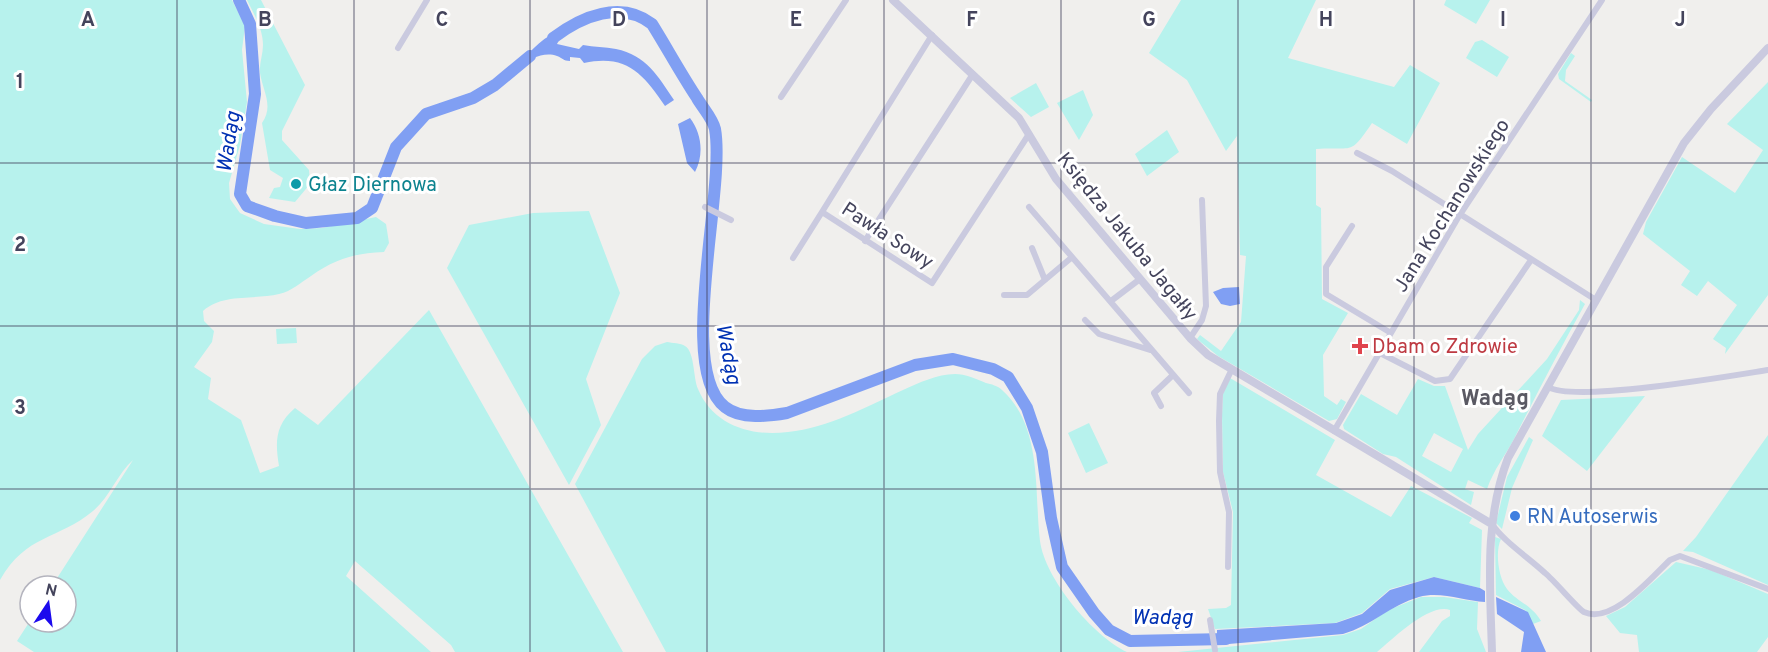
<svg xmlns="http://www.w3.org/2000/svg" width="1768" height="652" font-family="Overpass,sans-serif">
	<rect width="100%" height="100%" fill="#f0efed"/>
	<path fill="#b7f2ed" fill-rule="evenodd" d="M0,0H232L245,26L242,50L247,102L240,145L229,183L230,199L240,213L264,224L300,229L322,228L376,217L386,224L389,243L384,252C355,253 335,259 311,276C300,283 292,291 279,294C255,300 222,293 203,311L204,321L214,331L212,342L194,367L211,378L208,399L241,420L260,473L279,466C275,442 275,425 295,408L318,425L429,310L623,652H455L451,645L355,561L346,576L431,652H34L17,641L30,621L66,622V586H52L133,460C118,473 109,498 93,511C58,540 26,534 0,580Z
		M247,0H261L305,85L282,131V140L309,170L310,184L295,202L269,198L274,188L280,187L283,178L270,170L262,123C274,106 263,92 260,73C259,64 263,54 263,45C263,29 254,14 247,0Z
		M1181,0H1316L1288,58L1394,87L1410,65L1440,83L1407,144L1372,123C1349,157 1354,146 1316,149V205L1321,208L1322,299L1348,313L1323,355L1324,396L1337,405L1341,399L1346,402L1337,419L1329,421L1218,356L1197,339L1200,335L1221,351L1241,322L1246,256L1240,255L1237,136L1226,151L1187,80L1149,53Z
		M1446,0H1490L1476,24L1444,5Z
		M1482,40L1509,57L1497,77L1466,58L1475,42Z
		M1571,53L1575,56L1566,70L1565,81L1592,100L1591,102L1559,79L1558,74Z
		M1768,82V295L1725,354L1726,348L1713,339L1737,305L1708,281L1697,296L1681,285L1690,271L1643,234L1646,222L1682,157L1735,193L1763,150L1727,124Z
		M1036,83L1049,107L1031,117L1010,98Z
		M1083,90L1093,115L1079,140L1057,103Z
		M1167,130L1179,152L1147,176L1135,154Z
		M589,211L620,293L586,379L601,425L569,485L447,268L469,225L533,213Z
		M1580,300L1585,304C1560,349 1537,393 1514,439C1505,456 1494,469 1487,489L1468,480L1465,489L1474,492L1471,505L1396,457L1383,454L1344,429L1343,425L1361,394L1397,415L1418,379L1434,386H1445L1468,450L1478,434L1547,359L1579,310ZM1434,433L1463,449L1451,472L1422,456Z
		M296,328L297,343L277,344L276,329Z
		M667,342C672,343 681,343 685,346C695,352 693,378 698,389C713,425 751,437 788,432C828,428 868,406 903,390C919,383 937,374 955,374C965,374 977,379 986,383C991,384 998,386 1002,390C1043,427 1034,492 1040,541C1045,579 1093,636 1127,652H666L575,484L642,359L655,346Z
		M1230,378L1335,440L1316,475L1391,517L1411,486L1472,518L1469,523L1482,530L1480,588L1434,577L1390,589L1362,613L1335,623L1215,629L1208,609L1226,608L1231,605L1233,512L1223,472L1222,415L1223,394Z
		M1645,396L1587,471L1542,436L1561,400Z
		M1089,423L1108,463L1086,473L1068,433Z
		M1768,435V585L1693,552L1683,551L1696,537Z
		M1529,437L1533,440L1512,488L1502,529L1496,523L1507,477Z
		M1495,537L1501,539C1495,551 1498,577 1507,589C1517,602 1531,604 1541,621L1533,624L1525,610L1496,595Z
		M1676,562L1711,570L1768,594V637L1757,652H1639L1637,635L1620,633L1606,616L1625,607Z
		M1421,597H1444L1478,602L1477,629L1486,652H1419L1442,621L1450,616V610C1429,603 1393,639 1377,652H1178L1343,635L1361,629L1388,610Z"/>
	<path fill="#809ff3" d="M564,30L557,44L579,49L583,45C594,47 605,47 616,49C646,55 658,76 674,100L665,106C643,74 627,54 584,63L580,58L570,57V61C563,61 563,58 557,56C543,51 530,60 519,65C532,49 544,35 564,30Z
		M690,118C702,134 704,155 695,172L687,163L678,124Z
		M1239,287L1240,304L1230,306L1221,304L1213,292L1223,288Z
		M1434,577L1480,588L1485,591V602C1464,601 1441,591 1419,597C1391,605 1371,626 1343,634L1217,645V630L1336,623L1362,614L1390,590Z
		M1496,597L1528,612L1546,652H1521L1524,632L1497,614Z"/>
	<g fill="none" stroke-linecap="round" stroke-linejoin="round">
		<path stroke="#809ff3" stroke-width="12" d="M239,0L250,24L255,94L240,194L247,206L275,216L306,223L357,218L372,208L396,147L426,114L473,98L495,85L530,56
			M553,38C582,16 621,0 652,24C667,48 681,74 697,98C702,107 713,119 715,129C726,191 676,369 725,407C741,420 769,416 787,413L915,365L953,359L993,369L1008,377L1027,408L1042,452L1051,518L1062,567L1094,613L1109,630L1130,641L1226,639"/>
		<path stroke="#cacadf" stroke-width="6" d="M932,35L822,212L932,283L1029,134
			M398,48L427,0
			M781,97L846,0
			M1357,153L1392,171L1596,300
			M705,207L731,220
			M1029,207L1189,393
			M1352,226L1326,267V294L1391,333
			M865,241L973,74
			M1032,248L1045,280
			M793,258L822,212
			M1004,295H1027L1071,258
			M1111,301L1140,279
			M1085,320L1099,334L1150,350
			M1190,338L1202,320L1206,306L1202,200
			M1380,353L1435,381L1450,379L1531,260
			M1548,387C1575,403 1730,376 1768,370
			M1161,406L1154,393L1173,375
			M1334,431L1459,216L1602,0
			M1491,523C1504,542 1528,557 1545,573C1554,580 1578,609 1584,612C1612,625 1652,577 1670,560L1680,556L1768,589
			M1228,567L1229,512L1220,472L1219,421L1220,394L1231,371
			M1210,620L1215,650"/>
		<path stroke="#cacadf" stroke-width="8" d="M893,0L1019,118L1056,179L1190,338L1208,355L1490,523
			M1492,652C1490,585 1484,521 1508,458L1684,143L1711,109L1768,48"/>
	</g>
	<path fill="none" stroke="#44445c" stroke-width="1.5" stroke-opacity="0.55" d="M177,0V652M354,0V652M530,0V652M707,0V652M884,0V652M1061,0V652M1238,0V652M1414,0V652M1591,0V652M0,163H1768M0,326H1768M0,489H1768"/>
	<circle fill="#0f9aa8" stroke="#fff" stroke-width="2" cx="296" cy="184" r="6"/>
	<path fill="#e0444e" stroke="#fff" stroke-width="2" d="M1357 337h6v6h6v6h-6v6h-6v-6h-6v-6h6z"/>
	<circle fill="#3f7fe0" stroke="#fff" stroke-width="2" cx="1515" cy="516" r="6"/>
	<g text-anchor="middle" stroke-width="6" stroke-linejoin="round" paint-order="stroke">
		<g font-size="20" fill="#0d838f" stroke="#fff" text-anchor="start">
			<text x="308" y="191">Głaz Diernowa</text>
		</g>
		<g font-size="20" fill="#44445c" stroke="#fff">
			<text transform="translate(1451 205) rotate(-58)" y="7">Jana Kochanowskiego</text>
			<text transform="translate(888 235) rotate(33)" y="7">Pawła Sowy</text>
			<text transform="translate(1128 236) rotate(51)" y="7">Księdza Jakuba Jagałły</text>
		</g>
		<g font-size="20" fill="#be3a42" stroke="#fff" text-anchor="start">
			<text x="1372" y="353">Dbam o Zdrowie</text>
		</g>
		<g font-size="20" fill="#366cbe" stroke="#fff" text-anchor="start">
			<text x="1527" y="523">RN Autoserwis</text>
		</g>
		<g font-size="21" font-style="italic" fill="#0031b3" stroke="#fff">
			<text transform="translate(228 142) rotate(-81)" y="7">Wadąg</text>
			<text transform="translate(729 354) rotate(79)" y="7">Wadąg</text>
			<text x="1162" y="624">Wadąg</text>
		</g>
		<g font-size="22" font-weight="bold" fill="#5a5963" stroke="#fff">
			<text x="1495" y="405">Wadąg</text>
		</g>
	</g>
	<g font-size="20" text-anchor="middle" font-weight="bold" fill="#44445c" stroke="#fff" stroke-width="6" stroke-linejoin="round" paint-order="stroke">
		<text x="88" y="26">A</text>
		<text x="265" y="26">B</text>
		<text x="442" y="26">C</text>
		<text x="619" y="26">D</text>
		<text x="796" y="26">E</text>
		<text x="972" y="26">F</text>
		<text x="1149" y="26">G</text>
		<text x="1326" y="26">H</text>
		<text x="1503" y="26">I</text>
		<text x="1680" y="26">J</text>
		<text x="20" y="88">1</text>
		<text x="20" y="251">2</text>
		<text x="20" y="414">3</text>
	</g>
	<g transform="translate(48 604) rotate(13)"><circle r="28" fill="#ffffff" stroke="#b4b4be" stroke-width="1.5"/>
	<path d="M0-4.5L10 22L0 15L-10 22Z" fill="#1c0aed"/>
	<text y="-9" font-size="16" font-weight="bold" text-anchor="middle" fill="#44445c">N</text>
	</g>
</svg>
